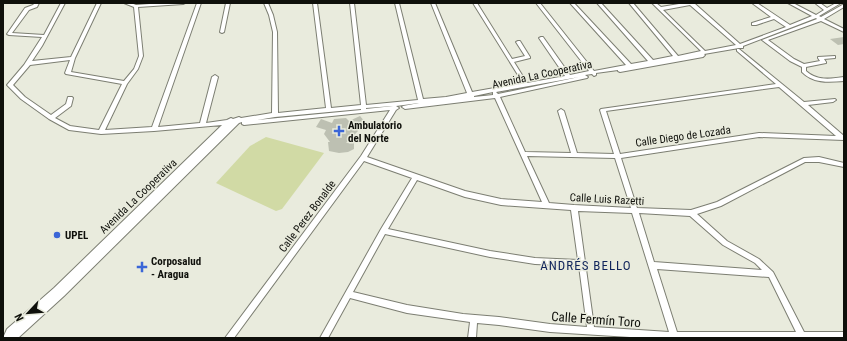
<svg xmlns="http://www.w3.org/2000/svg" width="847" height="341" font-family="'Roboto Condensed',sans-serif">
	<rect width="100%" height="100%" fill="#e9ebdd"/>
	<path fill="#d1daa5" d="M266,137L324,153L282,209L276,211L216,183L250,146Z"/>
	<path fill="#bdc0b2" d="M844,37V44L838,45L830,39Z
		M360,116L366,123L356,128L358,131L346,143L354,142V149L348,152L339,153L329,151L328,142H330L324,134L326,130L316,127L321,119L332,123L334,119L346,118L349,121Z"/>
	<g fill="none" stroke-linecap="round" stroke-linejoin="round">
		<g stroke="#7c7e72" stroke-width="2">
			<path id="minor" d="M35,3H39L37,7L29,10L12,33L44,35L61,3H65L42,46L32,61L71,57L97,3H101L75,58L71,72L124,81L134,69L139,56L134,7L124,3H131L136,5L163,3H185L183,4L138,7L143,56L138,69L127,84L105,130L152,127L197,3H201L158,127L200,123L212,77L215,75L218,77L206,123L227,120L231,118L233,119L239,117L241,118L272,113L273,32L269,15L264,3H268L273,15L277,32L278,113L326,108L313,3H317L331,108L361,105L350,3H354L366,105L418,100L395,3H399L423,99L446,97L467,93L431,3H435L472,92L523,83L473,3H477L512,59L525,56L516,42L518,41H520L530,57V58L514,62L527,83L565,76L539,38L541,37H543L570,75L589,71L536,3H540L594,71L626,65L570,3H574L631,64L648,61L597,3H601L653,60L673,56L629,3H633L678,56L701,51L652,3H656L661,7L685,3H694L740,44L786,27L774,19L756,25H752V23L771,17L752,3H757L790,25L812,16L788,3H793L816,15L824,10L815,3H820L827,8L836,3H841L819,16L821,17L844,4V7L824,19L844,29V32L821,21L768,40L794,59L804,64L820,61L818,58V57L835,56V58L824,59L826,62V63L806,67V71C817,81 830,79 844,77V81C829,82 814,84 802,72V67L790,61L762,40L817,19L816,18L743,46V48H739L704,54L705,55L703,57L620,72L618,71V70L596,73V75L594,76L592,74L585,75L588,77L587,78L500,97L525,152L571,153L558,111L561,109L564,111L577,153L614,154L600,110L601,109L776,84L737,51V49H739L804,102L835,99L836,100L833,102L808,105L844,136V140L759,137L621,158L637,208L691,210L717,202L804,158L819,157L844,163V167L819,162H805L721,206L697,214L727,241L759,259L773,272L804,332H844V338H646L550,332L499,325L477,323L476,338H468L470,322L407,313L350,298L328,338H320L381,229L412,178L364,161L234,338H225L361,156L390,110L244,125L242,124V122L239,123L64,296L18,338H3L7,329L54,288L222,125L154,131L101,134L69,130L49,119L21,99L7,85L24,65L42,37L9,35L7,34L25,8L33,5ZM690,5L736,45L705,51L663,10ZM70,60L65,73L66,74L122,84L99,130L70,126L55,118L71,106L73,98L72,97H68L66,104L51,115L25,97L13,85L30,65ZM579,77L498,94L496,92ZM779,87L836,136L759,133L620,154L606,111ZM493,92V95L474,97V96ZM495,98L542,202L501,199L465,191L367,157L396,110L399,108L396,106L419,103L403,106L402,107L405,109ZM393,106L366,109V108ZM361,109V110L257,120L275,117ZM527,156L615,158L631,208L574,205L549,203ZM417,180L465,197L501,205L571,210L578,260L535,258L490,251L388,229ZM578,211L632,213L669,332L594,327ZM639,213L690,216L723,245L755,263L762,270L654,262ZM385,234L490,257L535,264L579,266L587,327L550,324L499,317L463,314L407,305L353,292ZM657,269L769,277L796,332H677Z
				M226,3H230L224,32L222,33L220,32Z"/>
		</g>
		<use href="#minor" fill="#fff" fill-rule="evenodd"/>
	</g>
	<g fill="#3b66d7" stroke="#e9ebdd" stroke-width="1.5">
		<path d="M337 125h4v4h4v4h-4v4h-4v-4h-4v-4h4z"/>
		<circle cx="57" cy="235" r="4"/>
		<path d="M140 261h4v4h4v4h-4v4h-4v-4h-4v-4h4z"/>
	</g>
	<g text-anchor="middle" stroke-width="3" stroke-linejoin="round" paint-order="stroke">
		<g font-size="11" fill="#0f100b" stroke="#e9ebdd">
			<text transform="translate(542 74) rotate(-12)" y="4">Avenida La Cooperativa</text>
			<text transform="translate(683 136) rotate(-8)" y="4">Calle Diego de Lozada</text>
			<text transform="translate(138 196) rotate(-44)" y="4">Avenida La Cooperativa</text>
			<text transform="translate(607 199) rotate(3)" y="4">Calle Luis Razetti</text>
			<text transform="translate(307 216) rotate(-53)" y="4">Calle Perez Bonalde</text>
		</g>
		<g font-size="11" font-weight="bold" fill="#0f100b" stroke="#e9ebdd" text-anchor="start">
			<text x="348" y="129">Ambulatorio<tspan x="348" dy="13">del Norte</tspan></text>
			<text x="65" y="239">UPEL</text>
			<text x="151" y="265">Corposalud<tspan x="151" dy="13">- Aragua</tspan></text>
		</g>
		<g font-size="13" letter-spacing="1" fill="#10245a" stroke="#e9ebdd">
			<text x="586" y="270">ANDRÉS BELLO</text>
		</g>
		<g font-size="13" fill="#0f100b" stroke="#e9ebdd">
			<text transform="translate(596 319) rotate(4)" y="5">Calle Fermín Toro</text>
		</g>
	</g>
	<rect width="847" height="341" fill="none" stroke="#0f100b" stroke-width="8"/>
	<g transform="translate(28 313) rotate(244)" stroke="#e9ebdd" stroke-width="3" paint-order="stroke">
	<path d="M0-3L7 15L0 10L-7 15Z" fill="#0f100b"/>
	<text y="-6" font-size="11" font-weight="bold" text-anchor="middle" fill="#0f100b">N</text>
	</g>
</svg>
